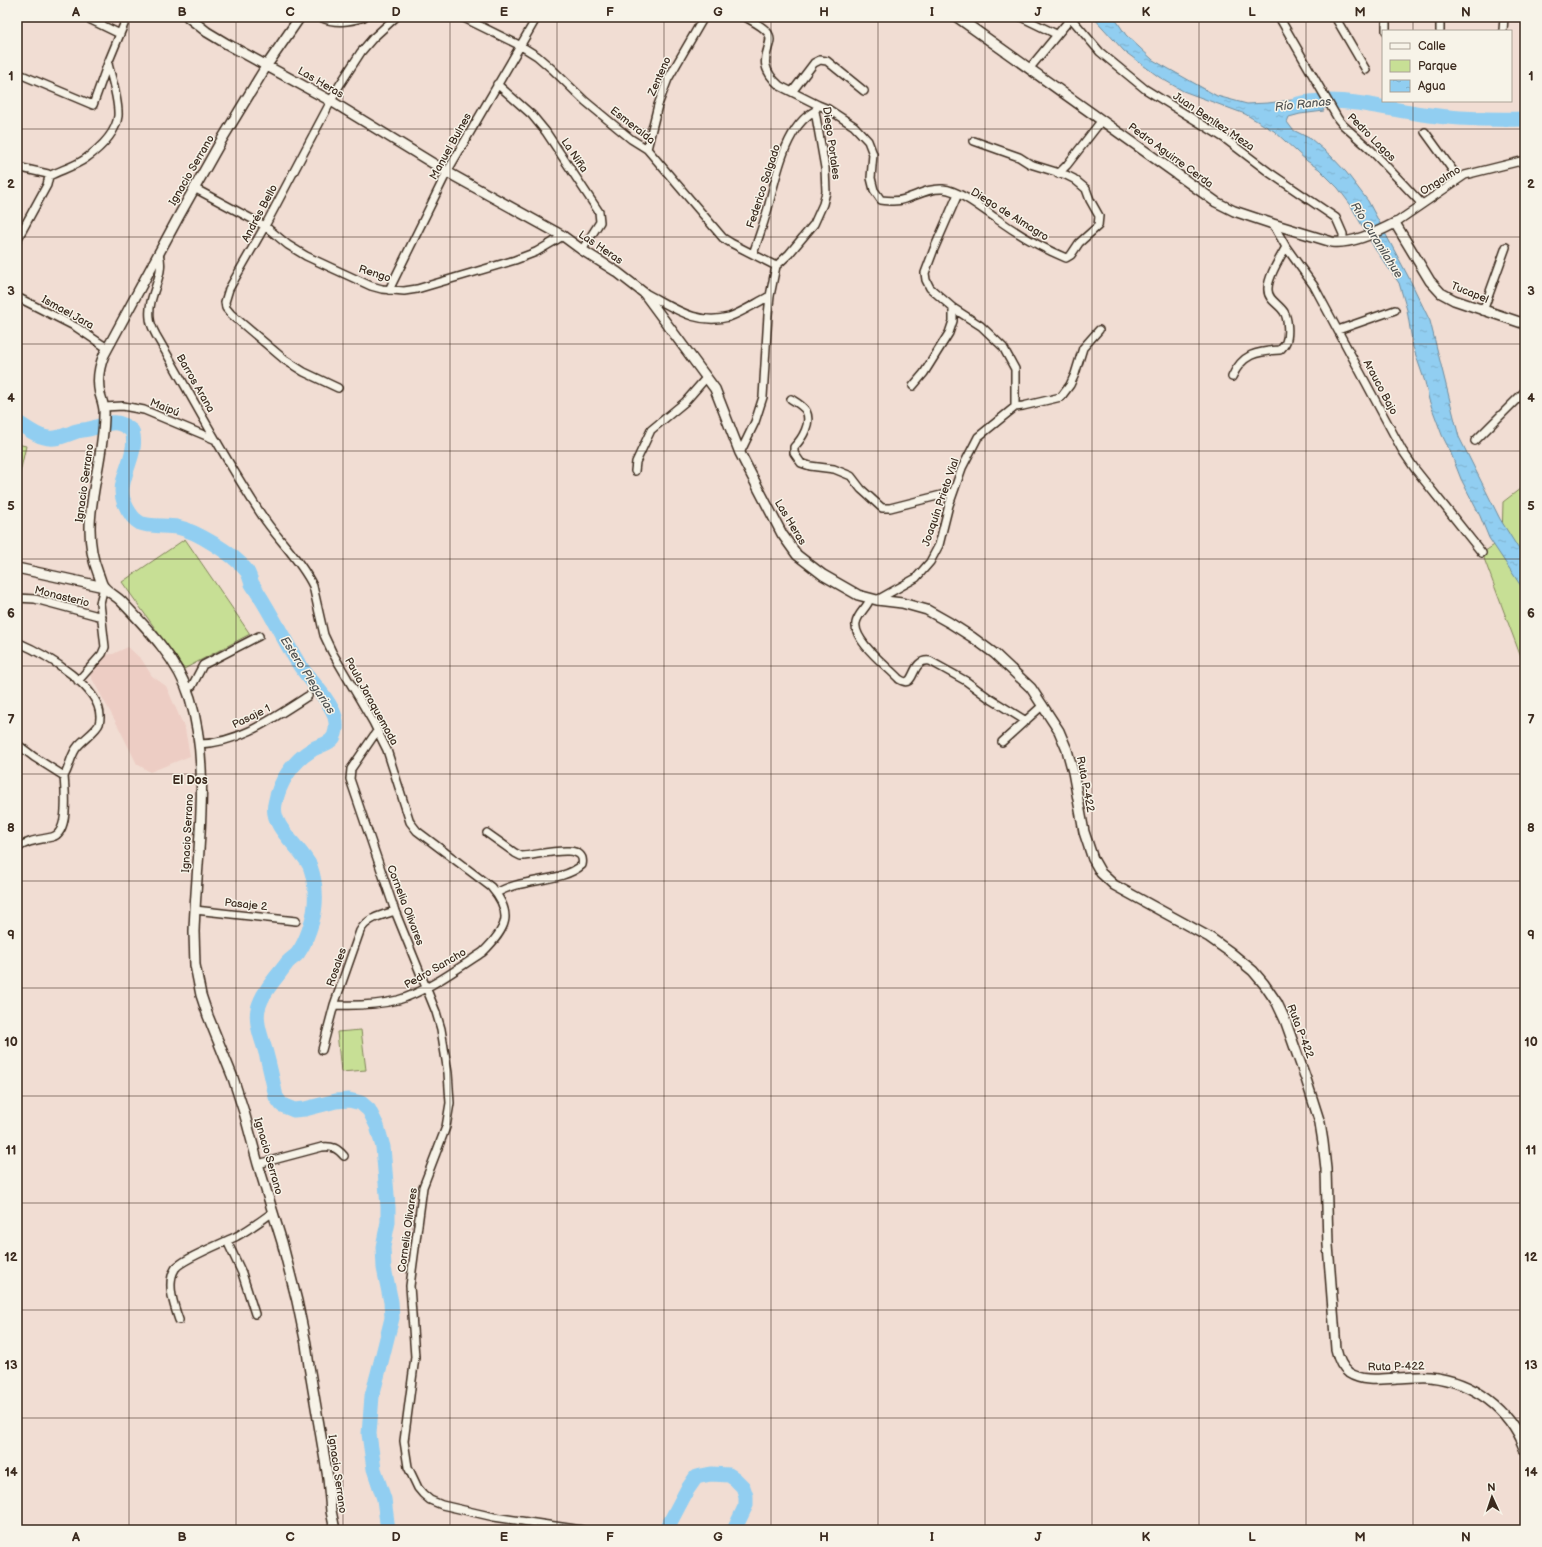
<svg xmlns="http://www.w3.org/2000/svg" width="1542" height="1547" font-family="'Balsamiq Sans',sans-serif">
	<defs>
		<pattern id="water-ripples" width="26" height="14" patternUnits="userSpaceOnUse"><rect width="26" height="14" fill="#91cef1"/><path d="M2 4q2-2 4 0t4 0M15 11q2-2 4 0t4 0" fill="none" stroke="#7eb1ce"/></pattern>
	</defs>
	<rect width="100%" height="100%" fill="#f1ddd3"/>
	<filter id="ink" filterUnits="userSpaceOnUse"><feTurbulence type="fractalNoise" baseFrequency=".025" numOctaves="2"/><feDisplacementMap in="SourceGraphic" scale="8" xChannelSelector="R" yChannelSelector="G"/><feConvolveMatrix kernelMatrix="1 2 1 2 8 2 1 2 1" color-interpolation-filters="sRGB"/></filter>
	<g filter="url(#ink)">
		<path fill="#edcdc4" d="M128,647L142,660L152,676L166,686L185,729L190,756L150,772L137,764L118,726L90,675L104,655L113,654Z"/>
		<path fill="#c7df95" stroke="#81845a" d="M17,444L26,446L17,486Z
			M1525,485V668L1482,553L1502,540L1503,502Z
			M185,539L250,634L184,669L122,582Z
			M361,1030L366,1070L341,1072L337,1032Z"/>
		<path fill="url(#water-ripples)" stroke="#6f8c9d" d="M1093,17H1114L1126,35L1153,60L1217,96L1247,104L1268,103L1316,97L1324,111L1300,114L1289,117L1287,122L1293,130L1311,139L1331,156L1346,172L1368,201L1409,278L1430,321L1459,437L1500,519L1525,559V592L1489,538L1480,516L1461,479L1450,451L1442,435L1429,400L1425,382L1413,347L1407,310L1399,283L1375,249L1350,204L1338,188L1319,169L1307,161L1274,131L1245,114L1183,91L1159,77L1124,51Z"/>
		<g fill="none" stroke-linecap="round" stroke-linejoin="round">
			<path stroke="#91cef1" stroke-width="15" d="M1298,104C1339,95 1381,108 1422,114C1456,119 1490,120 1525,119
				M17,422C25,427 35,435 44,437C56,441 67,434 77,431C81,430 85,430 89,429C108,424 115,417 132,431C140,455 115,480 124,502C127,509 132,519 140,523C149,527 166,525 177,527C196,531 234,554 246,570C249,573 250,579 252,584C265,603 276,624 287,644C292,652 297,662 303,670C312,682 331,702 335,717C337,725 337,736 330,741C325,745 318,746 313,749C293,761 279,782 275,804C270,827 301,847 310,866C314,877 316,892 315,905C314,919 306,942 298,953C295,957 290,959 287,963C277,977 262,992 258,1009C255,1023 262,1039 266,1053C270,1068 273,1082 276,1097L282,1105L294,1110L305,1109L336,1101L349,1100L361,1103L369,1110L377,1126L383,1147L388,1207V1222L383,1247L384,1268L391,1302L392,1318L382,1358L372,1396L369,1434L374,1469L384,1499L388,1530
				M666,1530L687,1490L696,1477L711,1474L729,1475L735,1479L743,1487L746,1496V1505L734,1530"/>
			<g stroke="#3b2a1e" stroke-width="10">
				<path id="minor" d="M85,17L120,34
					M320,17C335,24 349,22 364,17
					M462,17L521,46L537,56L552,69L585,101L631,139L647,149L723,238L731,243L776,266
					M745,17C752,21 763,26 768,33C777,46 750,60 780,86L818,105L828,109L854,126L868,141L873,154L871,178L874,190L881,200C889,201 897,202 905,199C918,195 929,188 943,189C959,190 984,210 997,219C1018,234 1042,248 1066,258L1071,255L1079,243L1098,226L1099,216L1090,200L1086,189L1074,179L1066,175L1030,164L1019,157L974,141
					M1021,17L1056,34
					M1070,17L1100,52L1145,89L1224,138L1270,173L1336,218L1343,234V242
					M1279,17L1338,119L1343,125L1371,150L1422,204
					M1335,17L1366,70
					M1386,31V17
					M1440,31V17
					M1503,31L1504,17
					M1029,69L1071,18
					M17,73L93,105L108,63L127,17
					M497,84L532,115L546,132L599,212L600,222L582,250
					M792,92L814,63L820,60L827,61L864,91
					M1425,132L1459,179
					M647,149L658,105L668,79L704,17
					M17,167L48,174L49,176
					M1058,174L1067,165L1102,120
					M49,176C61,170 75,166 85,159C99,149 116,133 118,116C119,101 112,79 108,64
					M194,188L265,226L288,245L306,256L334,269L371,286L382,289L404,291L417,289L515,260L536,252L563,236
					M1395,223L1465,175L1525,160
					M1273,224L1286,247L1314,286L1402,450L1415,469L1482,553
					M17,240L47,185L49,176
					M159,254C166,276 147,295 150,318C150,324 153,329 156,335C191,395 223,457 261,514C277,539 300,559 313,586L324,635L332,652L373,722L387,750L410,822L417,831L425,837L491,887C514,914 507,928 483,952C460,967 424,993 398,1000C377,1005 356,1006 334,1005
					M753,254C758,239 764,223 768,208C776,178 785,126 815,111
					M389,290L447,172L537,17
					M645,293C673,307 696,326 729,317C741,313 758,302 770,296
					M17,297L76,327L107,348
					M1483,311L1506,247
					M1338,330L1395,310
					M1232,377C1242,354 1257,351 1280,350C1282,348 1285,345 1286,342C1289,335 1288,318 1284,312C1279,304 1268,300 1268,290C1267,278 1280,258 1286,247
					M913,386L924,373L949,333L953,321V308
					M338,388L304,372L285,360L231,314L226,308L225,302L229,289L265,226L339,86L361,52L373,38L396,17
					M791,399C796,402 803,406 806,411C812,423 802,439 794,447V453L801,463L810,466L834,469L851,476L861,489L882,508H890L953,492
					M104,407L123,406L144,410L216,440
					M1015,407L1023,406L1061,397L1070,385L1075,374L1083,348L1099,330
					M1475,441L1525,391
					M740,453L755,422L763,397L768,315L770,296L776,266L789,254L814,224L823,204L826,192L825,168L815,111L818,105
					M635,471L636,462L651,430L685,402L706,378
					M17,598L35,599L102,617
					M870,599C867,608 858,613 856,623C853,641 887,666 899,679C917,691 909,658 930,661L966,681L989,698L1026,721
					M877,600L916,578L930,562L939,545L949,505L962,468L978,437L1015,407V369L1003,347L981,326L953,308L930,288L926,280L925,273L934,249L958,194
					M17,642C43,653 109,690 99,724C97,730 83,740 78,746C70,755 70,767 64,776
					M78,681L102,654L105,647L100,603L104,587
					M186,687L192,686L203,665L259,636
					M377,731L351,769L350,779L395,911L436,1012L441,1029L448,1073L450,1103L446,1127L423,1187L410,1286L415,1357L404,1441L408,1467L418,1488L423,1494L430,1500L442,1505L494,1517L582,1530
					M1002,742L1043,705
					M17,744L34,757L64,776
					M199,744C240,743 275,717 308,696
					M487,833L515,853L521,856C533,857 588,839 582,865C562,883 520,878 497,893
					M17,848C29,840 39,840 52,837C70,833 65,790 64,776
					M195,910L296,921
					M322,1050L334,1005L360,931C367,918 382,915 395,911
					M258,1164L322,1147C333,1146 337,1148 344,1156
					M227,1241L242,1273L255,1314
					M179,1320C174,1306 166,1283 175,1269C180,1260 225,1242 237,1236C250,1229 262,1220 273,1212"/>
			</g>
			<g stroke="#3b2a1e" stroke-width="12">
				<path id="tertiary" d="M188,17L207,32L227,44L331,101L447,172L563,236L582,250L617,272L644,293L715,389L740,453L782,534L797,555L823,575L858,595L877,600L902,603L927,610L950,623L972,637L995,654L1031,688L1059,731L1067,750L1073,772L1084,832L1093,859L1101,873L1114,885L1209,937L1230,952L1253,971L1264,984L1277,1003L1285,1020L1306,1079L1320,1123L1323,1142L1326,1169L1328,1245L1336,1349C1338,1358 1341,1367 1349,1373C1363,1382 1381,1379 1397,1378C1408,1378 1420,1376 1430,1377C1474,1382 1509,1408 1525,1449
					M300,17L267,65L221,141L180,214L104,355C99,367 97,381 100,394C102,401 105,408 104,415C104,468 77,521 98,573C100,577 101,584 104,587C109,593 116,596 121,601C148,629 179,661 190,698C212,770 196,858 194,932L195,965L201,995L208,1016L233,1078L244,1112L258,1164L282,1242L297,1301L306,1344L309,1366L328,1478L331,1511L335,1530
					M957,17L1216,202L1234,211L1273,224L1332,242C1351,244 1378,232 1395,223L1430,281L1441,293L1454,300L1525,324
					M17,568L104,587"/>
			</g>
			<use href="#minor" stroke="#f7f3e8" stroke-width="7"/>
			<use href="#tertiary" stroke="#f7f3e8" stroke-width="9"/>
		</g>
	</g>
	<path fill="none" stroke="#3b2a1e" stroke-width="1" stroke-opacity="0.55" d="M129,17V1530M236,17V1530M343,17V1530M450,17V1530M557,17V1530M664,17V1530M771,17V1530M878,17V1530M985,17V1530M1092,17V1530M1199,17V1530M1306,17V1530M1413,17V31M1413,101V1530M17,129H1525M17,237H1525M17,344H1525M17,451H1525M17,559H1525M17,666H1525M17,774H1525M17,881H1525M17,988H1525M17,1096H1525M17,1203H1525M17,1310H1525M17,1418H1525"/>
	<g text-anchor="middle" stroke-width="3" stroke-linejoin="round" paint-order="stroke">
		<g font-size="11" fill="#3b2a1e" stroke="#f7f3e8">
			<text transform="translate(659 76) rotate(-66)" y="4">Zenteno</text>
			<text transform="translate(321 82) rotate(30)" y="4">Las Heras</text>
			<text transform="translate(1214 121) rotate(34)" y="4">Juan Benítez Meza</text>
			<text transform="translate(633 125) rotate(38)" y="4">Esmeralda</text>
			<text transform="translate(1372 137) rotate(45)" y="4">Pedro Lagos</text>
			<text transform="translate(832 143) rotate(82)" y="4">Diego Portales</text>
			<text transform="translate(450 146) rotate(-61)" y="4">Manuel Bulnes</text>
			<text transform="translate(575 155) rotate(56)" y="4">La Niña</text>
			<text transform="translate(1171 155) rotate(36)" y="4">Pedro Aguirre Cerda</text>
			<text transform="translate(191 170) rotate(-60)" y="4">Ignacio Serrano</text>
			<text transform="translate(1440 180) rotate(-32)" y="4">Ongolmo</text>
			<text transform="translate(763 186) rotate(-72)" y="4">Federico Salgado</text>
			<text transform="translate(259 213) rotate(-62)" y="4">Andrés Bello</text>
			<text transform="translate(1010 214) rotate(32)" y="4">Diego de Almagro</text>
			<text transform="translate(601 247) rotate(34)" y="4">Las Heras</text>
			<text transform="translate(375 273) rotate(18)" y="4">Rengo</text>
			<text transform="translate(1470 292) rotate(22)" y="4">Tucapel</text>
			<text transform="translate(68 312) rotate(29)" y="4">Ismael Jara</text>
			<text transform="translate(196 383) rotate(60)" y="4">Barros Arana</text>
			<text transform="translate(1381 387) rotate(62)" y="4">Arauco Bajo</text>
			<text transform="translate(165 407) rotate(22)" y="4">Maipú</text>
			<text transform="translate(84 483) rotate(-82)" y="4">Ignacio Serrano</text>
			<text transform="translate(940 502) rotate(-71)" y="4">Joaquín Prieto Vial</text>
			<text transform="translate(791 522) rotate(59)" y="4">Las Heras</text>
			<text transform="translate(62 596) rotate(14)" y="4">Monasterio</text>
			<text transform="translate(372 701) rotate(61)" y="4">Paula Jaraquemada</text>
			<text transform="translate(251 716) rotate(-26)" y="4">Pasaje 1</text>
			<text transform="translate(1086 784) rotate(79)" y="4">Ruta P-422</text>
			<text transform="translate(187 833) rotate(-87)" y="4">Ignacio Serrano</text>
			<text transform="translate(246 904) rotate(6)" y="4">Pasaje 2</text>
			<text transform="translate(406 905) rotate(69)" y="4">Cornelia Olivares</text>
			<text transform="translate(336 967) rotate(-71)" y="4">Rosales</text>
			<text transform="translate(435 968) rotate(-30)" y="4">Pedro Sancho</text>
			<text transform="translate(1301 1031) rotate(69)" y="4">Ruta P-422</text>
			<text transform="translate(269 1156) rotate(74)" y="4">Ignacio Serrano</text>
			<text transform="translate(407 1230) rotate(-82)" y="4">Cornelia Olivares</text>
			<text transform="translate(1396 1366) rotate(-1)" y="4">Ruta P-422</text>
			<text transform="translate(338 1474) rotate(82)" y="4">Ignacio Serrano</text>
		</g>
		<g font-size="12" font-style="italic" fill="#505353" stroke="#f7f3e8">
			<text transform="translate(1303 104) rotate(-6)" y="4">Río Ranas</text>
			<text transform="translate(1377 240) rotate(58)" y="4">Río Curanilahue</text>
			<text transform="translate(308 675) rotate(57)" y="4">Estero Plegarias</text>
		</g>
		<g font-size="12" font-weight="bold" fill="#3b2a1e" stroke="#f7f3e8">
			<text x="190" y="784">El Dos</text>
		</g>
	</g>
	<rect width="1542" height="1547" fill="none" stroke="#f7f3e8" stroke-width="44"/>
	<rect x="1382" y="30" width="130" height="72" fill="#f7f3e8" stroke="#aca397"/>
	<rect x="1390" y="43" width="20" height="6" fill="#f7f3e8" stroke="#aca397"/>
	<text x="1418" y="50" font-size="12" fill="#3b2a1e">Calle</text>
	<rect x="1390" y="60" width="20" height="12" fill="#c7df95" stroke="#aca397"/>
	<text x="1418" y="70" font-size="12" fill="#3b2a1e">Parque</text>
	<rect x="1390" y="80" width="20" height="12" fill="url(#water-ripples)" stroke="#aca397"/>
	<text x="1418" y="90" font-size="12" fill="#3b2a1e">Agua</text>
	<g transform="translate(1492 1497) rotate(357)" stroke="#f7f3e8" stroke-width="3" paint-order="stroke">
	<path d="M0-3L7 15L0 10L-7 15Z" fill="#3b2a1e"/>
	<text y="-6" font-size="11" font-weight="bold" text-anchor="middle" fill="#3b2a1e">N</text>
	</g>
	<rect x="22" y="22" width="1498" height="1503" fill="none" stroke="#3b2a1e" stroke-width="1.5"/>
	<g font-size="13" text-anchor="middle" font-weight="bold" fill="#3b2a1e">
		<text x="76" y="16">A</text>
		<text x="182" y="16">B</text>
		<text x="290" y="16">C</text>
		<text x="396" y="16">D</text>
		<text x="504" y="16">E</text>
		<text x="610" y="16">F</text>
		<text x="718" y="16">G</text>
		<text x="824" y="16">H</text>
		<text x="932" y="16">I</text>
		<text x="1038" y="16">J</text>
		<text x="1146" y="16">K</text>
		<text x="1252" y="16">L</text>
		<text x="1360" y="16">M</text>
		<text x="1466" y="16">N</text>
		<text x="11" y="80">1</text>
		<text x="1531" y="80">1</text>
		<text x="11" y="188">2</text>
		<text x="1531" y="188">2</text>
		<text x="11" y="295">3</text>
		<text x="1531" y="295">3</text>
		<text x="11" y="402">4</text>
		<text x="1531" y="402">4</text>
		<text x="11" y="510">5</text>
		<text x="1531" y="510">5</text>
		<text x="11" y="617">6</text>
		<text x="1531" y="617">6</text>
		<text x="11" y="724">7</text>
		<text x="1531" y="724">7</text>
		<text x="11" y="832">8</text>
		<text x="1531" y="832">8</text>
		<text x="11" y="939">9</text>
		<text x="1531" y="939">9</text>
		<text x="11" y="1046">10</text>
		<text x="1531" y="1046">10</text>
		<text x="11" y="1154">11</text>
		<text x="1531" y="1154">11</text>
		<text x="11" y="1261">12</text>
		<text x="1531" y="1261">12</text>
		<text x="11" y="1369">13</text>
		<text x="1531" y="1369">13</text>
		<text x="11" y="1476">14</text>
		<text x="1531" y="1476">14</text>
		<text x="76" y="1541">A</text>
		<text x="182" y="1541">B</text>
		<text x="290" y="1541">C</text>
		<text x="396" y="1541">D</text>
		<text x="504" y="1541">E</text>
		<text x="610" y="1541">F</text>
		<text x="718" y="1541">G</text>
		<text x="824" y="1541">H</text>
		<text x="932" y="1541">I</text>
		<text x="1038" y="1541">J</text>
		<text x="1146" y="1541">K</text>
		<text x="1252" y="1541">L</text>
		<text x="1360" y="1541">M</text>
		<text x="1466" y="1541">N</text>
	</g>
</svg>
